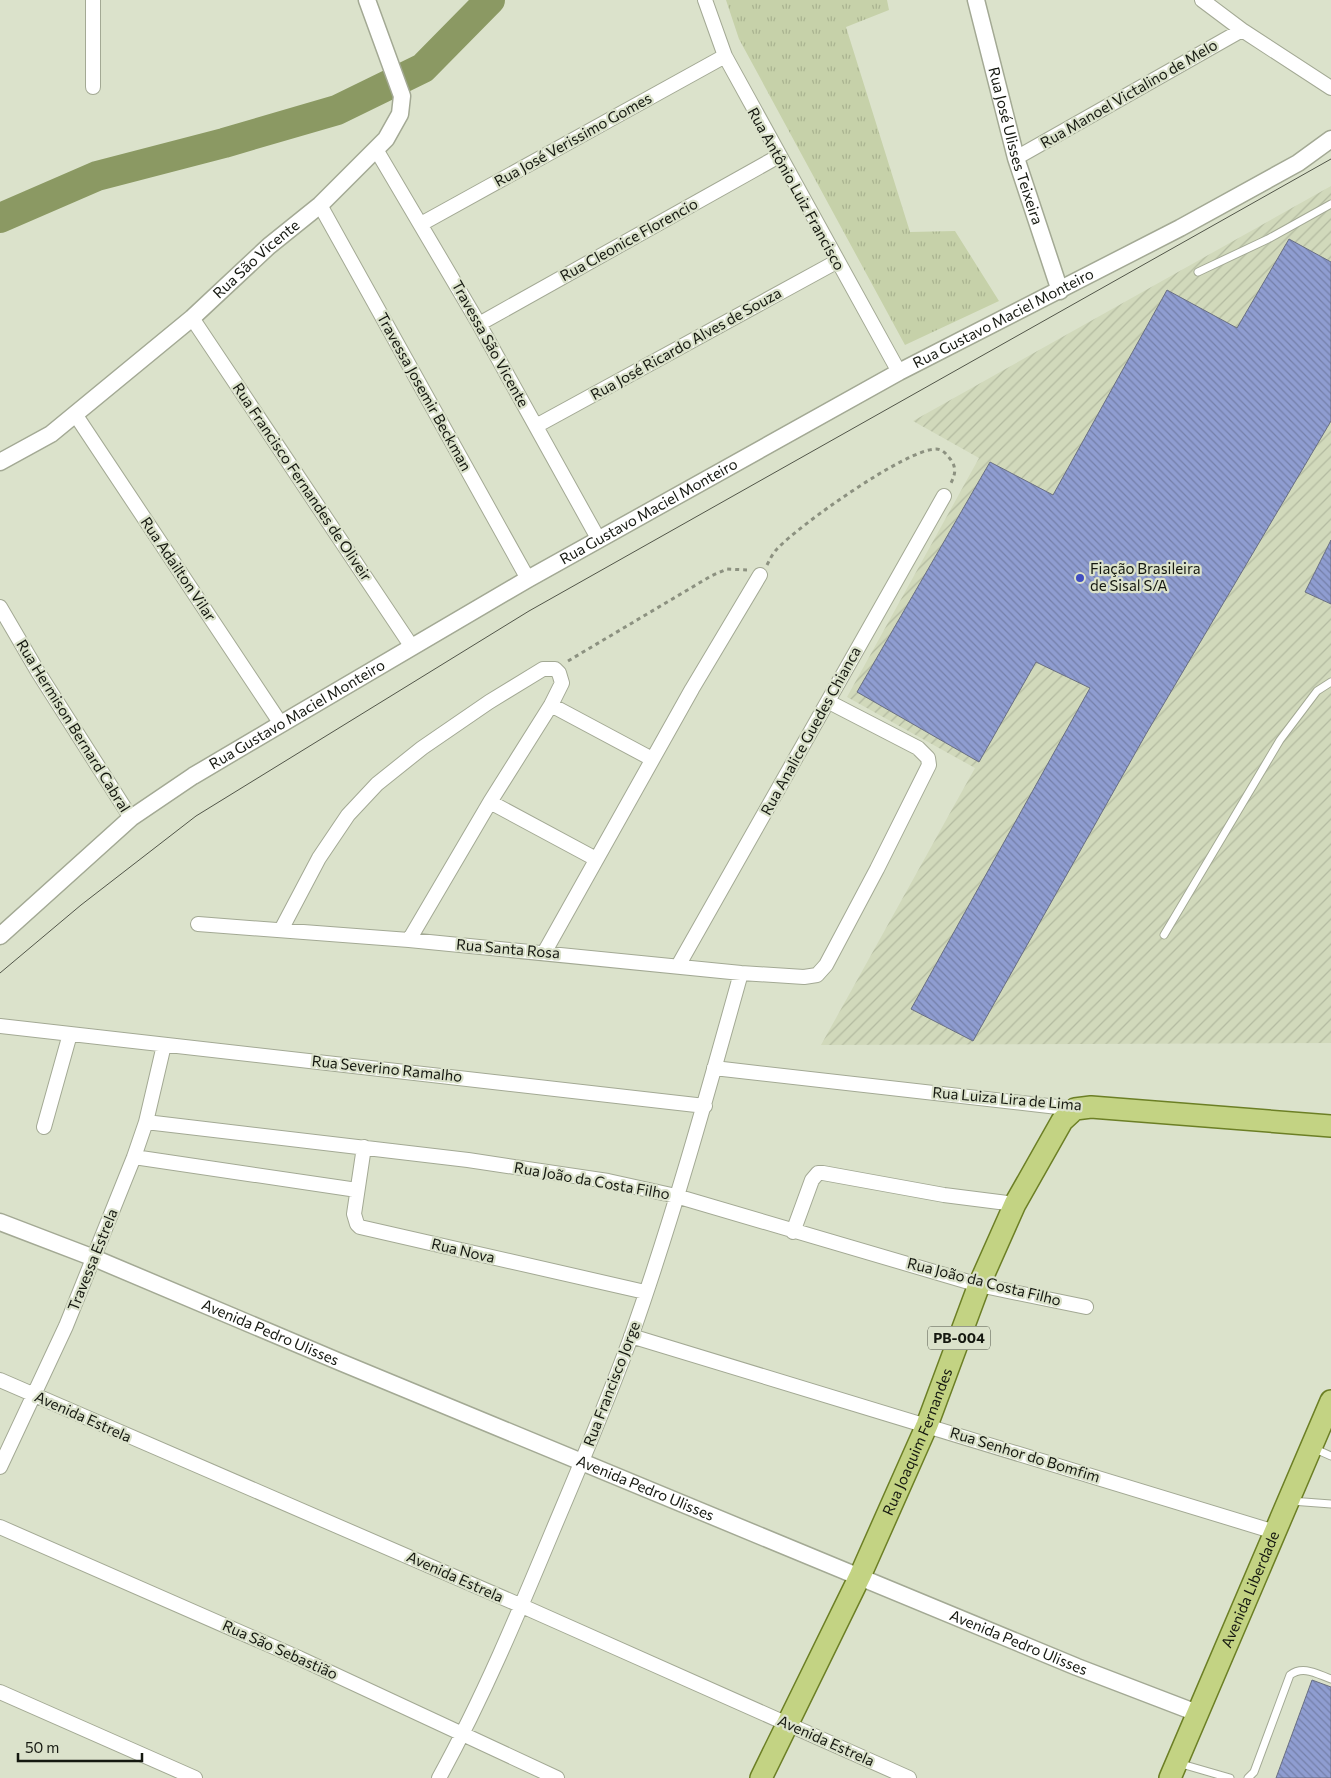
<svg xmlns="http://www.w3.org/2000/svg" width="1331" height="1778" font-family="Commissioner,sans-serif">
	<defs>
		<pattern id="industrial-furrows" width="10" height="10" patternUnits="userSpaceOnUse" patternTransform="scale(1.25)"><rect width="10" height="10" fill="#d1d9bb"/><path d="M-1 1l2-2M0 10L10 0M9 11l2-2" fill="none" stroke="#b3baa0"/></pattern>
		<pattern id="grass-tufts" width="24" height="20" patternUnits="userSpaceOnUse" patternTransform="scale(1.25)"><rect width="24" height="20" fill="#c6d1a9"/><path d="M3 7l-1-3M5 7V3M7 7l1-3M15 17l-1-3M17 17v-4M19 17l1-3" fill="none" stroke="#a9b390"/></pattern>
		<pattern id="building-back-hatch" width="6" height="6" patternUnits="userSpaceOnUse" patternTransform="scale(1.25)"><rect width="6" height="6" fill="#8f9dd1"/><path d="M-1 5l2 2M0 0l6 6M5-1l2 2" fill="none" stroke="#747fa8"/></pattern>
	</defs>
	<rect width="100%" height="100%" fill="#dbe2cb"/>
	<path fill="url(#industrial-furrows)" d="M1331,186V1043L821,1045L975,768L847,697L979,458L913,421Z"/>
	<path fill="url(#grass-tufts)" d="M726,0H887L889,10L846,27L910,232L955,231L999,301L905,345L739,39Z"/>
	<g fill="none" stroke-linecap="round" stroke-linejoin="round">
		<path stroke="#8b9963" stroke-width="30" d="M0,218L97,176L224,143L337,110L423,68L490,0"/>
	</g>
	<path fill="url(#building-back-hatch)" stroke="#696f82" d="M1289,239L1331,262V421L1146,734L973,1041L911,1009L1090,688L1036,662L979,762L857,692L990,462L1053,495L1167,290L1237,328Z
		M1331,540V604L1305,592Z
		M1312,1680L1331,1687V1778H1276Z"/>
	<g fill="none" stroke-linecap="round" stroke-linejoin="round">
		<g stroke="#a3a994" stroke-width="9">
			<path id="service" d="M1198,272L1268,239L1331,204
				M1164,935L1280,740L1317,691L1331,682
				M1313,1448L1331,1456
				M1291,1501L1331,1504
				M1178,1763L1230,1778
				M1248,1778L1254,1772L1290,1675C1303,1665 1317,1674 1331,1679"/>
		</g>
		<g stroke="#a3a994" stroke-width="16">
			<path id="minor" d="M705,0L725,56L899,372
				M1202,0L1242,30L1331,88
				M93,87V0
				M377,151L479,324L599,540
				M1016,158L1242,30
				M320,205L528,579
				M421,224L725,56
				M192,318L412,647
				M479,324L779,156
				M75,414L281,724
				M536,426L836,262
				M0,607L38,672L131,818
				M551,705L652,759
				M490,802L596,859
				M198,924L409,940L741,973L804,977L817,975L826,965L877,869L929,765L928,758L918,748L829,702
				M281,930L319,858L348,815L377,784L422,748L489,702L543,669H555L559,673L562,683L551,705L490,802L409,940
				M544,953L692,689L760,575
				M678,966L944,496
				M0,1026L705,1106
				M714,1068L1075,1109
				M146,1122L468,1160L608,1181L676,1196L979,1285L1086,1307
				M44,1127L70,1034
				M364,1147L354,1214L357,1224L360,1227L645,1292
				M134,1157L357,1190
				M793,1232L812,1180L818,1173H823L944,1195L1015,1204
				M631,1336L1275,1532
				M0,1380L522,1606L909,1778
				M0,1467L66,1326L134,1157L146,1122L164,1045
				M0,1527L299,1658L557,1778
				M0,1692L195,1778
				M439,1778C483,1698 518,1614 553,1530C580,1466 607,1403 631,1337C673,1218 707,1095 741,973"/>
		</g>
		<g stroke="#a3a994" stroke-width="19">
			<g id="tertiary">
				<path id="s1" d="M976,0L1016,158L1060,291"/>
				<path id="s2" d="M0,462L51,434L192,318L269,246L320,205L386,139L400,114L402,96L367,0"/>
				<path id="s3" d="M0,936L131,818L193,776L281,724L528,579L899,372L1180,228L1298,163L1331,139"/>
				<path id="s4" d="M0,1222L94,1258L340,1362L1077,1667L1197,1713"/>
			</g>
		</g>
		<g stroke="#6c7f25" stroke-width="24">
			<g id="primary">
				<path id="s5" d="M761,1778L860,1576L927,1425L979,1285L1015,1204L1062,1121L1075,1109L1091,1107L1331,1126"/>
				<path id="s6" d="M1170,1778L1331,1401"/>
			</g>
		</g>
		<path stroke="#8c9180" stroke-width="3" stroke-dasharray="4 4" stroke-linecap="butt" d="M767,565C770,559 773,553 777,549C798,526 906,449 936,449C943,449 947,455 951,460C957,469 955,475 950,485
			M568,661L711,576L727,569L747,570"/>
		<use href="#service" stroke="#fff" stroke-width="7"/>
		<use href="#minor" stroke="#fff" stroke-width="14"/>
		<use href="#tertiary" stroke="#fff" stroke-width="16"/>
		<use href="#primary" stroke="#c3d383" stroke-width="21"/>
		<path stroke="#525649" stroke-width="1" d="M0,973L81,905L196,816L529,611L1331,159"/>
	</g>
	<circle fill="#404dc1" stroke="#dbe2cb" stroke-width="2" cx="1080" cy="578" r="5"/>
	<g text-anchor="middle" stroke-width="4.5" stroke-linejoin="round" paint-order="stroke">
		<rect fill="#dbe2cb" stroke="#505548" stroke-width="1" x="928" y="1326.5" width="62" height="23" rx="4"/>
		<g font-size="14" font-weight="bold" fill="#151810">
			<text x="959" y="1343">PB-004</text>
		</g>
		<g font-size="15" fill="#151810" stroke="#dbe2cb">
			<text transform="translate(1129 94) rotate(-30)" y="5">Rua Manoel Victalino de Melo</text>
			<text transform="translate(573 140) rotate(-29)" y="5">Rua José Verissimo Gomes</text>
			<text dy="5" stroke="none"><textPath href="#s1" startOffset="151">Rua José Ulisses Teixeira</textPath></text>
			<text transform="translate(796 189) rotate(61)" y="5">Rua Antônio Luiz Francisco</text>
			<text transform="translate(629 240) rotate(-29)" y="5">Rua Cleonice Florencio</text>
			<text dy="5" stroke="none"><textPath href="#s2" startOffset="328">Rua São Vicente</textPath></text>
			<text dy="5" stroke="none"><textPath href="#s3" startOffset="1182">Rua Gustavo Maciel Monteiro</textPath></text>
			<text transform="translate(490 344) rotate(61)" y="5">Travessa São Vicente</text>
			<text transform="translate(686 344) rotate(-29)" y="5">Rua José Ricardo Alves de Souza</text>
			<text transform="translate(424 392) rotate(61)" y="5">Travessa Josemir Beckman</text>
			<text transform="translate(302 482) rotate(56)" y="5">Rua Francisco Fernandes de Oliveir</text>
			<text dy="5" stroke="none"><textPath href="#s3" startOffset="778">Rua Gustavo Maciel Monteiro</textPath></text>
			<text transform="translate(178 569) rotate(56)" y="5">Rua Adailton Vilar</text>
			<text dy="5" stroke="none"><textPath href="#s3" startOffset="372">Rua Gustavo Maciel Monteiro</textPath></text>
			<text transform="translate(73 726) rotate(58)" y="5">Rua Hermison Bernard Cabral</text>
			<text transform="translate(811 731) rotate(-61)" y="5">Rua Analice Guedes Chianca</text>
			<text transform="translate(508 949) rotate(5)" y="5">Rua Santa Rosa</text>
			<text transform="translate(387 1069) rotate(6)" y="5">Rua Severino Ramalho</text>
			<text transform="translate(1007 1099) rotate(5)" y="5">Rua Luiza Lira de Lima</text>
			<text transform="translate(592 1181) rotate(10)" y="5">Rua João da Costa Filho</text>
			<text transform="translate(463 1251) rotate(13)" y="5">Rua Nova</text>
			<text transform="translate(93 1260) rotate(-68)" y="5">Travessa Estrela</text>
			<text transform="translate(984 1282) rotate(14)" y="5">Rua João da Costa Filho</text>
			<text dy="5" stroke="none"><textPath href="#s4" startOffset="292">Avenida Pedro Ulisses</textPath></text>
			<text transform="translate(612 1384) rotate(-69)" y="5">Rua Francisco Jorge</text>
			<text transform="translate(83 1417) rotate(24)" y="5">Avenida Estrela</text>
			<text dy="5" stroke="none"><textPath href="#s5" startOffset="371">Rua Joaquim Fernandes</textPath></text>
			<text transform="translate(1025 1455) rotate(17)" y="5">Rua Senhor do Bomfim</text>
			<text dy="5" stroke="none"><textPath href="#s4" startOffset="698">Avenida Pedro Ulisses</textPath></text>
			<text transform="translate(455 1577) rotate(24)" y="5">Avenida Estrela</text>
			<text dy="5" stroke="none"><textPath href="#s6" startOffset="205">Avenida Liberdade</textPath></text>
			<text dy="5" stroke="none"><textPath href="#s4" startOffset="1102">Avenida Pedro Ulisses</textPath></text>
			<text transform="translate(280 1650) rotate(24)" y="5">Rua São Sebastião</text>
			<text transform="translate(826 1741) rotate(24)" y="5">Avenida Estrela</text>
		</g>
		<g font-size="15" fill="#151810" stroke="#dbe2cb" text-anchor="start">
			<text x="1090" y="574">Fiação Brasileira<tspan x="1090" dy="17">de Sisal S/A</tspan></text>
		</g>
	</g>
	<path d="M18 1753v8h124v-8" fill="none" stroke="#151810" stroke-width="2.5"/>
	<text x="25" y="1753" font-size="15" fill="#151810" stroke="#dbe2cb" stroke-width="4" paint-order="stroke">50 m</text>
</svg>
